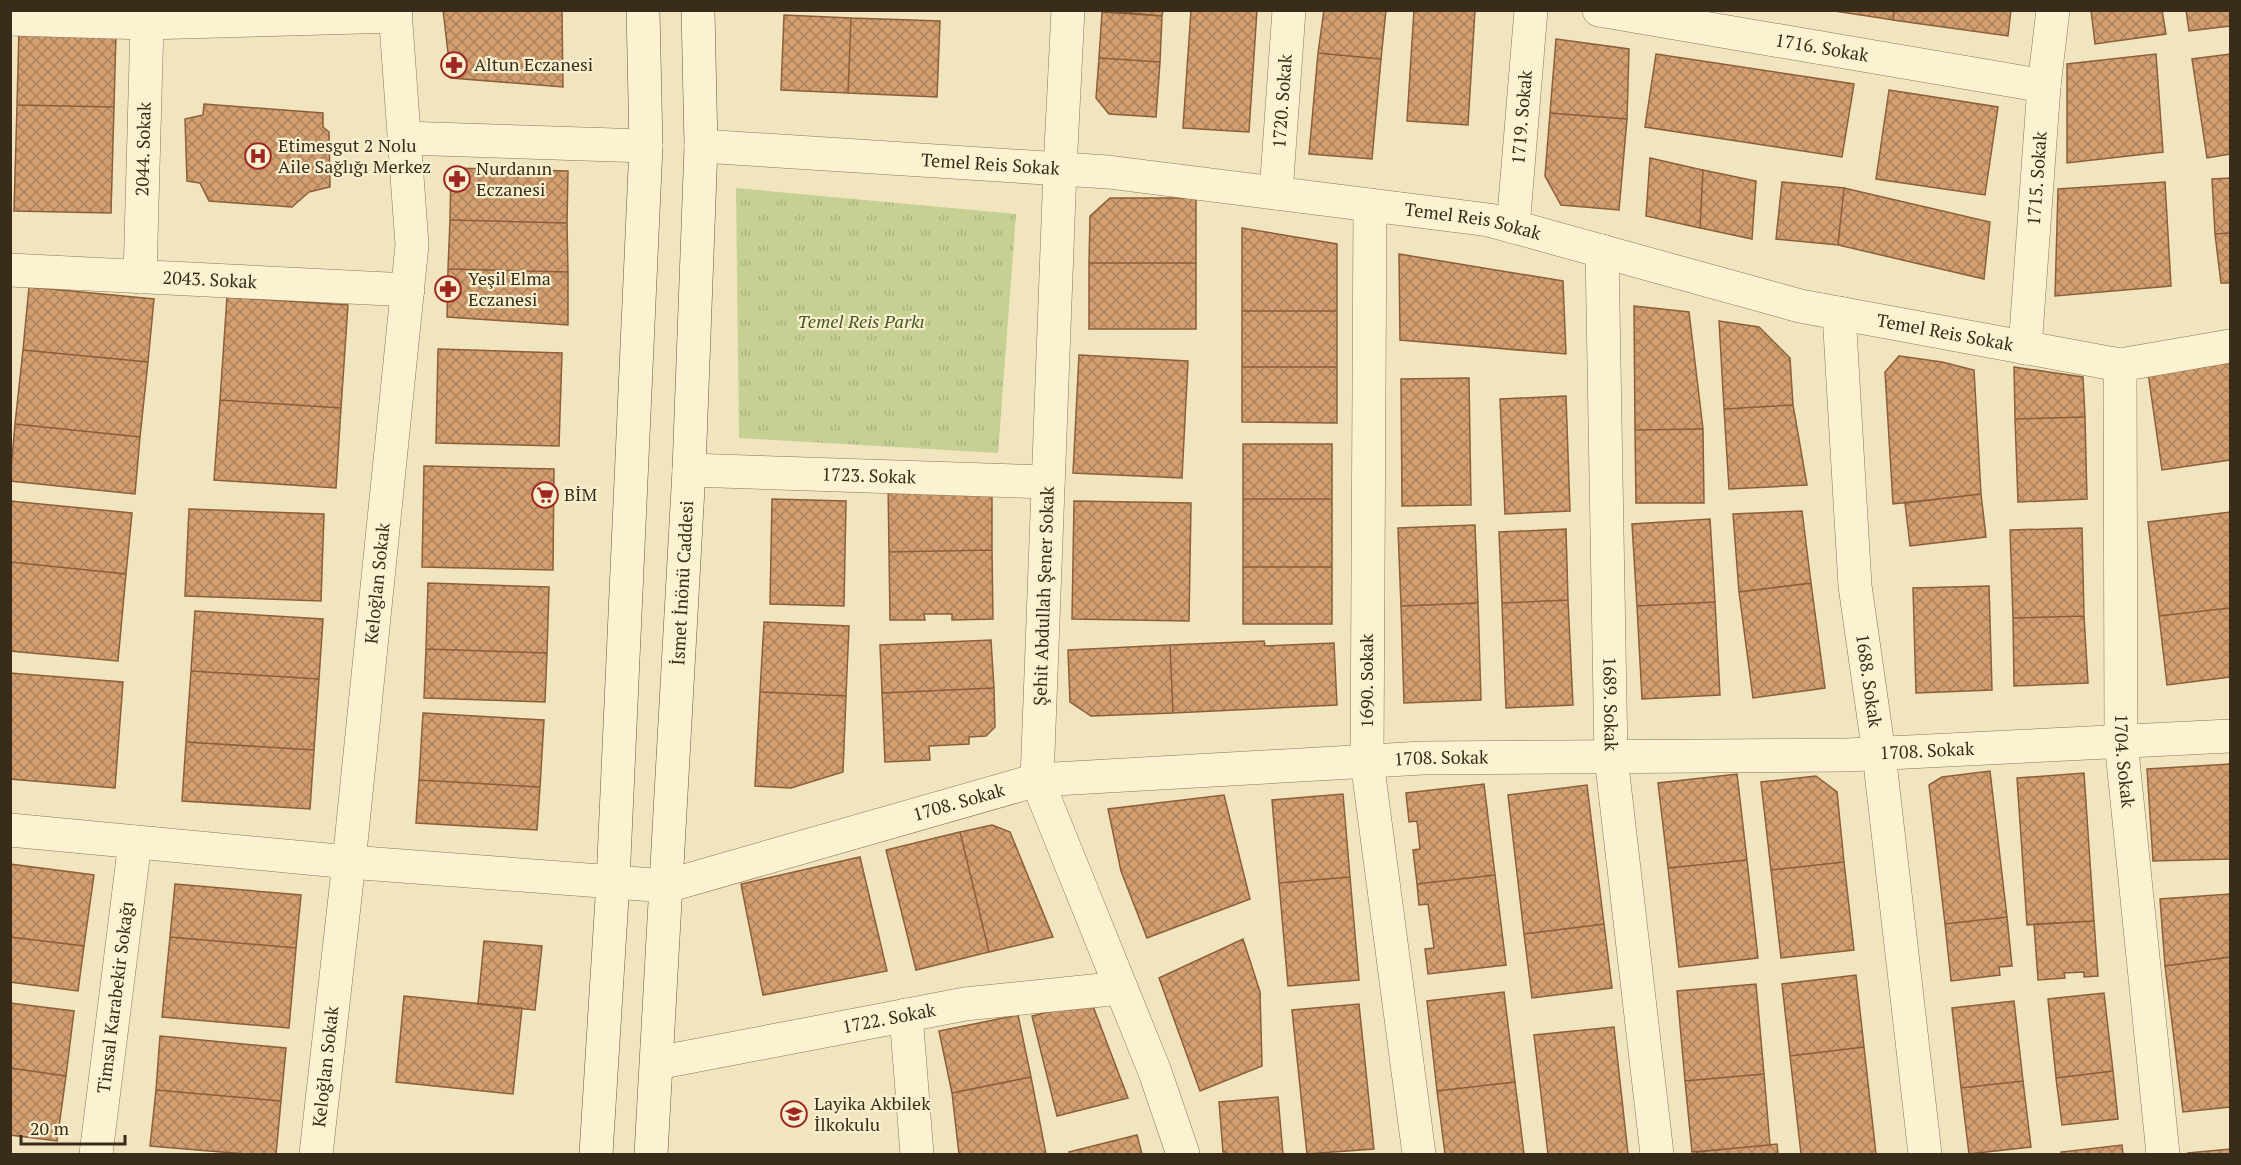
<svg xmlns="http://www.w3.org/2000/svg" width="2241" height="1165" font-family="'PT Serif',serif">
	<defs>
		<pattern id="grass-tufts" width="24" height="20" patternUnits="userSpaceOnUse" patternTransform="scale(1.5)"><rect width="24" height="20" fill="#c5d092"/><path d="M3 7l-1-3M5 7V3M7 7l1-3M15 17l-1-3M17 17v-4M19 17l1-3" fill="none" stroke="#aab37d"/></pattern>
		<pattern id="building-cross-hatch" width="8" height="8" patternUnits="userSpaceOnUse" patternTransform="scale(1.5)"><rect width="8" height="8" fill="#d39f71"/><path d="M0 0l8 8M0 8l8-8" fill="none" stroke="#ac825c"/></pattern>
	</defs>
	<rect width="100%" height="100%" fill="#f1e5bf"/>
	<path fill="url(#grass-tufts)" d="M736,188L1016,214L998,453L739,438Z"/>
	<path fill="url(#building-cross-hatch)" stroke="#8c5f39" stroke-width="1.5" d="M443,10H562L563,87L451,78Z
		M1102,10H1163L1162,16Z
		M1191,10H1257L1249,132L1183,128Z
		M1324,10H1386L1381,59L1318,53Z
		M1414,10H1475L1468,125L1407,121Z
		M1828,10H1894L1893,20Z
		M1894,10H2011L2008,36L1893,20Z
		M2091,10H2162L2166,34L2095,44Z
		M2186,10H2230V26L2189,31Z
		M1102,12L1162,16L1160,62L1099,58Z
		M784,15L851,18L848,93L781,90Z
		M851,18L940,21L937,97L848,93Z
		M19,29L116,32L114,107L17,105Z
		M1556,39L1629,49L1627,119L1550,113Z
		M1318,53L1381,59L1372,159L1309,154Z
		M1656,54L1854,84L1842,157L1645,127Z
		M2156,54L2163,152L2067,163V64Z
		M2230,54V154L2207,158L2192,59Z
		M1099,58L1160,62L1156,117L1109,114L1096,98Z
		M1889,90L1998,107L1985,195L1876,179Z
		M204,104L323,113V127L329,132L330,187L309,192L292,207L209,201L200,183L187,181L185,119L203,115Z
		M17,105L114,107L111,213L14,211Z
		M1550,113L1627,119L1619,210L1561,205L1545,176Z
		M1650,158L1703,170L1700,228L1646,216Z
		M451,168L568,171L567,223L450,220Z
		M1703,170L1756,181L1752,239L1700,228Z
		M2230,178V233L2215,234L2212,179Z
		M1782,182L1844,188L1838,245L1776,239Z
		M2165,182L2171,286L2055,296L2058,189Z
		M1844,188L1990,222L1984,279L1838,245Z
		M1110,198H1196V263H1089L1090,216Z
		M450,220L567,223L568,272L448,269Z
		M1242,228L1337,244V311H1242Z
		M2230,233V283H2221L2215,234Z
		M1399,254L1563,281L1566,354L1400,340Z
		M1089,263H1196V329H1089Z
		M448,269L568,272V325L447,317Z
		M29,287L154,299L148,362L23,350Z
		M227,297L348,305L341,408L220,400Z
		M1634,306L1689,312L1703,429L1635,430Z
		M1242,311H1337V367H1242Z
		M1719,321L1759,327L1790,358L1793,405L1724,409Z
		M438,349L562,353L559,446L436,443Z
		M23,350L148,362L140,437L15,424Z
		M1079,355L1188,361L1182,478L1073,473Z
		M1899,356L1942,362L1974,370L1981,494L1893,504L1885,372Z
		M2230,361V460L2162,470L2148,373Z
		M1242,367H1337V423L1242,422Z
		M2014,367L2083,377L2085,417L2015,419Z
		M1469,378L1471,505L1402,506L1401,379Z
		M1566,396L1570,511L1505,514L1500,399Z
		M220,400L341,408L336,488L214,480Z
		M1793,405L1807,485L1729,489L1724,409Z
		M2085,417L2087,499L2018,502L2015,419Z
		M15,424L140,437L135,494L10,481Z
		M1703,429L1704,503H1636L1635,430Z
		M1243,444H1332V499H1243Z
		M424,466L554,469L553,570L422,567Z
		M992,481V550L889,552L888,482Z
		M1981,494L1986,537L1910,546L1905,503Z
		M772,499L846,501L844,606L770,604Z
		M1243,499H1332V567H1243Z
		M10,501L132,513L126,574L10,562Z
		M1074,501L1191,503L1189,621L1072,619Z
		M189,509L324,514L321,601L185,596Z
		M1802,511L1811,583L1739,592L1733,514Z
		M2230,512V608L2159,616L2148,522Z
		M1710,519L1715,602L1637,606L1632,524Z
		M1475,525L1478,603L1401,606L1398,528Z
		M2082,528L2084,616L2013,618L2010,530Z
		M1566,529L1568,600L1502,603L1499,532Z
		M992,550L993,619L952,620V614H924L925,620H890L889,552Z
		M10,562L126,574L118,661L10,651Z
		M1243,567H1332V624H1243Z
		M428,583L549,587L547,653L426,649Z
		M1811,583L1825,688L1753,698L1739,592Z
		M1989,586L1992,690L1916,693L1913,588Z
		M1568,600L1573,705L1506,708L1502,603Z
		M1715,602L1720,695L1642,699L1637,606Z
		M1478,603L1481,700L1404,703L1401,606Z
		M2230,608V677L2167,685L2159,616Z
		M195,611L323,619L319,679L191,671Z
		M2084,616L2088,683L2014,686L2013,618Z
		M764,622L849,626L846,696L760,692Z
		M991,640L994,688L882,693L880,645Z
		M1264,641L1265,646L1334,643L1337,705L1173,713L1170,645Z
		M1170,645L1173,713L1091,716L1070,702L1068,650Z
		M426,649L547,653L545,702L424,698Z
		M191,671L319,679L314,750L186,742Z
		M10,673L123,682L115,788L10,779Z
		M994,688L995,727L986,736L969,737V744L929,746L930,760L885,762L882,693Z
		M760,692L846,696L843,772L791,788L755,786Z
		M423,713L544,720L540,787L419,780Z
		M186,742L314,750L310,809L182,801Z
		M2230,764V859L2153,861L2147,769Z
		M1990,771L2007,917L1945,924L1929,785L1942,777Z
		M2084,773L2094,921L2027,925L2017,778Z
		M1737,774L1747,860L1668,868L1658,783Z
		M1816,776L1837,792L1844,862L1771,870L1761,782Z
		M419,780L540,787L537,830L416,823Z
		M1484,784L1495,875L1417,884L1413,850L1420,849L1417,821L1409,822L1406,793Z
		M1587,785L1604,924L1524,934L1508,795Z
		M1343,794L1350,877L1279,883L1272,800Z
		M1224,795L1250,899L1147,938L1121,871L1108,809Z
		M992,825L1010,832L1053,937L989,952L960,832Z
		M960,832L989,952L916,970L886,850Z
		M860,857L887,971L763,995L741,884Z
		M1747,860L1758,958L1679,967L1668,868Z
		M1844,862L1854,950L1781,958L1771,870Z
		M10,864L94,875L84,946L10,937Z
		M1495,875L1506,965L1428,974L1425,949L1434,948L1428,904L1419,905L1417,884Z
		M1350,877L1359,980L1288,986L1279,883Z
		M175,884L301,895L296,948L170,937Z
		M2230,894V957L2165,966L2160,899Z
		M2007,917L2012,966L1999,967L2000,975L1951,981L1945,924Z
		M2094,921L2098,976L2084,977V972L2064,973L2065,978L2038,980L2034,924Z
		M1604,924L1612,988L1532,998L1524,934Z
		M10,937L84,946L78,991L10,982Z
		M170,937L296,948L289,1028L162,1017Z
		M1243,939L1260,992L1262,1066L1200,1091L1159,978Z
		M484,941L542,946L535,1010L478,1004Z
		M2230,957V1107L2183,1112L2165,966Z
		M1856,975L1864,1047L1790,1056L1782,984Z
		M1756,984L1764,1074L1685,1081L1677,991Z
		M1504,992L1515,1082L1437,1091L1427,1001Z
		M2104,993L2113,1071L2056,1078L2048,999Z
		M404,996L522,1008L513,1094L396,1082Z
		M1091,1001L1128,1098L1057,1116L1032,1016Z
		M2014,1001L2023,1081L1961,1088L1952,1008Z
		M10,1003L74,1011L66,1076L10,1068Z
		M1359,1004L1374,1149L1307,1154L1292,1010Z
		M1018,1015L1031,1077L952,1093L939,1031Z
		M1614,1027L1628,1154H1548L1534,1035Z
		M160,1036L286,1048L281,1101L156,1090Z
		M1864,1047L1876,1154H1801L1790,1056Z
		M10,1068L66,1076L57,1141L10,1135Z
		M2113,1071L2118,1119L2062,1125L2056,1078Z
		M1764,1074L1770,1145L1692,1152L1685,1081Z
		M1031,1077L1046,1154H959L952,1093Z
		M2023,1081L2031,1147L1969,1154L1961,1088Z
		M1515,1082L1524,1154H1445L1437,1091Z
		M156,1090L281,1101L276,1154H245L150,1146Z
		M1278,1097L1283,1154H1227L1226,1152H1223L1219,1102Z
		M1137,1135L1142,1154H1070L1069,1152Z
		M1777,1144L1778,1154H1697V1152Z
		M2122,1145L2123,1154H2062L2061,1152Z
		M2230,1149V1154H2188V1153Z"/>
	<g fill="none" stroke-linecap="round" stroke-linejoin="round">
		<g stroke="#8b7556" stroke-width="34">
			<g id="minor">
				<path d="M1068,10L1060,169L1037,780L1155,1072L1183,1154"/>
				<path id="s1" d="M1599,10L2044,86"/>
				<path d="M10,19L147,23L396,16"/>
				<path d="M404,138L646,146"/>
				<path id="s2" d="M701,146L1108,172L1489,220L1800,306L2120,365L2230,346"/>
				<path id="s3" d="M1276,193L1289,10"/>
				<path d="M1370,205L1367,761L1419,1154"/>
				<path id="s4" d="M1513,227L1531,10"/>
				<path id="s5" d="M1602,251L1611,757L1657,1154"/>
				<path id="s6" d="M10,270L408,290"/>
				<path id="s7" d="M140,277L147,23"/>
				<path id="s8" d="M1839,313L1855,586L1879,754L1925,1154"/>
				<path id="s9" d="M2025,348L2044,86L2053,10"/>
				<path id="s10" d="M2120,365L2121,741L2163,1154"/>
				<path id="s11" d="M689,470L1048,482"/>
				<path id="s12" d="M10,830L349,862L667,886L1037,780L1423,758L1847,755L2230,736"/>
				<path d="M906,1015L917,1154"/>
				<path id="s13" d="M657,1063L965,1004L1121,988"/>
				<path id="s14" d="M96,1154L135,842"/>
				<path id="s15" d="M316,1154L349,862L412,245L395,10"/>
			</g>
		</g>
		<g stroke="#6d5639" stroke-width="34">
			<g id="secondary">
				<path d="M596,1154L613,882L646,146L643,10"/>
				<path id="s16" d="M651,1154L689,470L701,146L698,10"/>
			</g>
		</g>
		<use href="#minor" stroke="#fbf2d2" stroke-width="33"/>
		<use href="#secondary" stroke="#fbf2d2" stroke-width="33"/>
	</g>
	<defs>
		<g id="pharmacy-ring" transform="scale(1.35)"><circle r="9.5" fill="#f8efcf" stroke="#9f2721" stroke-width="1.5"/><path d="M-2-6h4v4h4v4h-4v4h-4v-4h-4v-4h4Z" fill="#9f2721"/></g>
		<g id="hospital-ring" transform="scale(1.35)"><circle r="9.5" fill="#f8efcf" stroke="#9f2721" stroke-width="1.5"/><path d="M-5-5h3v3.5h4V-5h3V5h-3V1.5h-4V5h-3Z" fill="#9f2721"/></g>
		<g id="supermarket-ring" transform="scale(1.35)"><circle r="9.5" fill="#f8efcf" stroke="#9f2721" stroke-width="1.5"/><path d="M-6-5.5h2.5l.6 2H6L4.5 2H-2.5L-4.4-4H-6ZM-1.5 3.2a1.3 1.3 0 1 0 .1 0ZM3 3.2a1.3 1.3 0 1 0 .1 0Z" fill="#9f2721"/></g>
		<g id="school-ring" transform="scale(1.35)"><circle r="9.5" fill="#f8efcf" stroke="#9f2721" stroke-width="1.5"/><path d="M0-5L7-2L0 1L-7-2ZM-4 1L0 2.5L4 1V4Q0 6-4 4Z" fill="#9f2721"/></g>
	</defs>
	<g fill-rule="evenodd">
		<use href="#pharmacy-ring" x="454" y="65"/>
		<use href="#hospital-ring" x="258" y="156"/>
		<use href="#pharmacy-ring" x="457" y="179"/>
		<use href="#pharmacy-ring" x="448" y="289"/>
		<use href="#supermarket-ring" x="545" y="495"/>
		<use href="#school-ring" x="794" y="1114"/>
	</g>
	<g text-anchor="middle" stroke-width="4.5" stroke-linejoin="round" paint-order="stroke">
		<g font-size="18" fill="#3a2c1b" stroke="#f8efcf">
			<text dy="6" stroke="none"><textPath href="#s1" startOffset="226">1716. Sokak</textPath></text>
			<text dy="6" stroke="none"><textPath href="#s3" startOffset="92">1720. Sokak</textPath></text>
			<text dy="6" stroke="none"><textPath href="#s4" startOffset="110">1719. Sokak</textPath></text>
			<text dy="6" stroke="none"><textPath href="#s7" startOffset="128">2044. Sokak</textPath></text>
			<text dy="6" stroke="none"><textPath href="#s2" startOffset="290">Temel Reis Sokak</textPath></text>
			<text dy="6" stroke="none"><textPath href="#s9" startOffset="170">1715. Sokak</textPath></text>
			<text dy="6" stroke="none"><textPath href="#s2" startOffset="776">Temel Reis Sokak</textPath></text>
			<text dy="6" stroke="none"><textPath href="#s6" startOffset="200">2043. Sokak</textPath></text>
			<text dy="6" stroke="none"><textPath href="#s2" startOffset="1262">Temel Reis Sokak</textPath></text>
			<text dy="6" stroke="none"><textPath href="#s11" startOffset="180">1723. Sokak</textPath></text>
			<text dy="6" stroke="none"><textPath href="#s15" startOffset="574">Keloğlan Sokak</textPath></text>
			<text dy="6" stroke="none"><textPath href="#s16" startOffset="572">İsmet İnönü Caddesi</textPath></text>
			<text transform="translate(1044 596) rotate(-88)" y="6">Şehit Abdullah Şener Sokak</text>
			<text transform="translate(1367 681) rotate(-90)" y="6">1690. Sokak</text>
			<text dy="6" stroke="none"><textPath href="#s8" startOffset="369">1688. Sokak</textPath></text>
			<text dy="6" stroke="none"><textPath href="#s5" startOffset="453">1689. Sokak</textPath></text>
			<text dy="6" stroke="none"><textPath href="#s12" startOffset="1935">1708. Sokak</textPath></text>
			<text dy="6" stroke="none"><textPath href="#s12" startOffset="1449">1708. Sokak</textPath></text>
			<text dy="6" stroke="none"><textPath href="#s10" startOffset="396">1704. Sokak</textPath></text>
			<text dy="6" stroke="none"><textPath href="#s12" startOffset="963">1708. Sokak</textPath></text>
			<text dy="6" stroke="none"><textPath href="#s14" startOffset="158">Timsal Karabekir Sokağı</textPath></text>
			<text dy="6" stroke="none"><textPath href="#s13" startOffset="236">1722. Sokak</textPath></text>
			<text dy="6" stroke="none"><textPath href="#s15" startOffset="88">Keloğlan Sokak</textPath></text>
		</g>
		<g font-size="18" fill="#3a2c1b" stroke="#f8efcf" text-anchor="start">
			<text x="474" y="71">Altun Eczanesi</text>
			<text x="278" y="152">Etimesgut 2 Nolu<tspan x="278" dy="21">Aile Sağlığı Merkez</tspan></text>
			<text x="476" y="175">Nurdanın<tspan x="476" dy="21">Eczanesi</tspan></text>
			<text x="468" y="285">Yeşil Elma<tspan x="468" dy="21">Eczanesi</tspan></text>
			<text x="564" y="501">BİM</text>
			<text x="814" y="1110">Layika Akbilek<tspan x="814" dy="21">İlkokulu</tspan></text>
		</g>
		<g font-size="18" font-style="italic" fill="#475820" stroke="#f8efcf">
			<text x="861" y="328">Temel Reis Parkı</text>
		</g>
	</g>
	<rect width="2241" height="1165" fill="none" stroke="#3a2c1b" stroke-width="24"/>
	<path d="M21 1135v9h104v-9" fill="none" stroke="#3a2c1b" stroke-width="3"/>
	<text x="30" y="1135" font-size="18" fill="#3a2c1b" stroke="#f8efcf" stroke-width="4.5" paint-order="stroke">20 m</text>
</svg>
